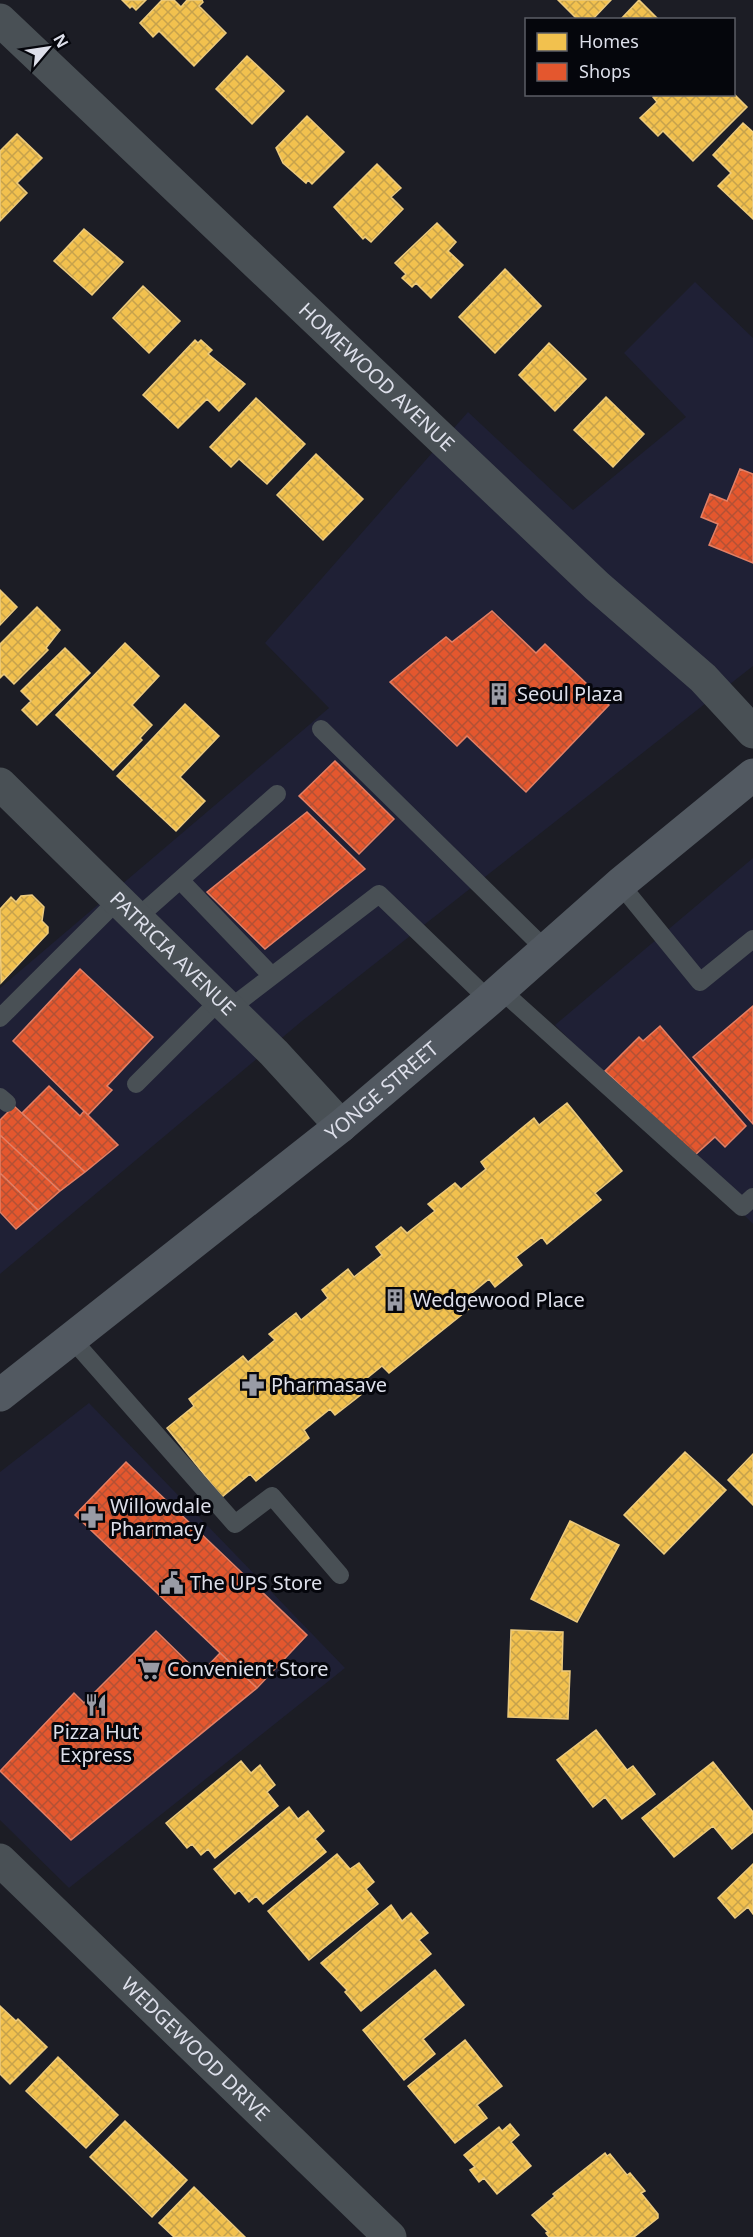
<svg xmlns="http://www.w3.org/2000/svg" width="753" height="2237" font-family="'Noto Sans',sans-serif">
	<defs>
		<pattern id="homes-cross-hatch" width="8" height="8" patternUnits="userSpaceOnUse" patternTransform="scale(1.5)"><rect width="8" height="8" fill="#f2c14e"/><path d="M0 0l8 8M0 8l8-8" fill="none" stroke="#c6a24c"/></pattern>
		<pattern id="shops-cross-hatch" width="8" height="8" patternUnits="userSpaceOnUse" patternTransform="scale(1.5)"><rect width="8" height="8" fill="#e4572e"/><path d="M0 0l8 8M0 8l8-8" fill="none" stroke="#b35135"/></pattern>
	</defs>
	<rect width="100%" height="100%" fill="#1c1d25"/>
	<path fill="#1f2035" d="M695,282L753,338V666L302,1021L0,1274V988L329,708L265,643L468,412L573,510L686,417L624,353Z
		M753,858V1224L555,1025Z
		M89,1403L345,1668L69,1888L0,1820V1472Z"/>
	<path fill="url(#homes-cross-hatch)" stroke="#ecca7d" stroke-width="1.5" d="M122,0H146L136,10L132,6L130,8Z
		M162,0H174L181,7L187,0H202L203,2L199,6L226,33L194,66L159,31L153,37L140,23Z
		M558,0H611L592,20H578Z
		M639,0L659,20H620Z
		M247,56L284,91L252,124L216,89Z
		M656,94H734L747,107L693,161L663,131L658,136L640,118L657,102L653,97Z
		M307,116L344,152L312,184L308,180L306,183L283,163L276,148Z
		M743,123L753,132V219L718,186L731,173L713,155Z
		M17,134L42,158L17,183L27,193L0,221V151Z
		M377,164L401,188L391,197L403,209L371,242L365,237L363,239L334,207Z
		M437,223L456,242L448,251L463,265L431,298L416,283L412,287L402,278L406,274L395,263Z
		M84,229L123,262L92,295L54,261Z
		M505,269L541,306L495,353L459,317Z
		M143,286L180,321L149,353L113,318Z
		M195,340L198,343L201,340L212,350L208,354L245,384L219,411L207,399L178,428L143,395Z
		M549,343L586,379L555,411L519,375Z
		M606,397L644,434L613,467L574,430Z
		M256,398L305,444L267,484L239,459L231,467L210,447Z
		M316,454L363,499L323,540L277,495Z
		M0,590L17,607L0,625Z
		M37,607L60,630L46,648L48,650L14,684L4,674L0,678V644Z
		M125,643L159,676L132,705L152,725L140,738L142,740L113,770L56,715Z
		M65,648L90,673L37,725L22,710L31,701L21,691Z
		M185,704L219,736L180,777L205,801L176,831L117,776Z
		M32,895L44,907L42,921L48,927V933L1,983L0,909L11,897L16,902L21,896Z
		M567,1103L622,1171L595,1193L601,1200L547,1244L542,1237L516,1257L522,1265L495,1287L489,1279L462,1301L469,1309L389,1373L382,1366L356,1387L362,1394L335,1415L330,1409L304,1430L309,1438L256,1481L250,1474L222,1497L167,1428L194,1406L189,1399L243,1356L248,1362L275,1340L269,1334L296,1313L301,1320L328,1298L322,1290L348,1269L354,1277L382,1255L376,1247L401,1227L407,1233L435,1211L428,1204L455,1183L461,1189L486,1169L481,1162L534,1118L539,1125Z
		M685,1452L726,1490L664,1554L624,1515Z
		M753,1454V1505L728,1480Z
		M570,1521L619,1545L577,1622L531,1599Z
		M511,1630L563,1632L562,1671H570L568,1719L508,1717Z
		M596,1730L627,1770L633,1766L655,1794L622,1819L605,1797L593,1807L557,1760Z
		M241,1761L251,1773L260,1765L275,1785L267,1792L278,1806L215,1858L208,1849L201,1855L192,1844L187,1848L166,1823Z
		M713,1762L753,1812V1832L732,1849L713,1826L674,1857L642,1818Z
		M289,1807L298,1819L308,1811L324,1831L315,1839L326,1852L263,1904L256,1896L249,1902L239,1890L235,1894L214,1869Z
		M337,1854L350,1869L359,1863L374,1882L366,1889L378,1904L309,1960L268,1911Z
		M753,1864V1914L748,1907L735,1918L718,1898Z
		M391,1905L402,1921L411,1913L428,1933L419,1940L431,1954L361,2011L345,1992L347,1990L321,1963Z
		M435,1970L464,2005L423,2039L435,2054L404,2080L363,2030Z
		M0,2006L16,2021L18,2019L47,2047L10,2084L0,2074Z
		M465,2040L502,2086L477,2105L487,2118L455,2143L408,2086Z
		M58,2057L118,2115L86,2148L26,2091Z
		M125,2121L187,2180L152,2217L90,2157Z
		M510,2124L519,2135L511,2142L531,2166L497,2194L484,2178L479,2182L470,2170L475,2167L464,2155L499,2127L502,2131Z
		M605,2153L607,2156L610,2154L627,2175L630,2173L645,2191L641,2193L658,2214V2218L634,2237H549L546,2233L548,2232L532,2215L555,2196L553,2194Z
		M194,2187L245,2237H174L159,2223Z"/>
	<path fill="url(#shops-cross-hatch)" stroke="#e28066" stroke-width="1.5" d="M740,469L753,474V563L709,545L718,524L701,517L710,494L727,501Z
		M492,611L536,653L545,644L609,705L526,792L467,736L457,746L390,682L446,637L452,642Z
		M335,761L394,819L359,854L299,796Z
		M307,812L365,869L265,949L207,892Z
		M80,969L153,1037L107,1086L112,1090L88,1115L13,1041Z
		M753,1006V1124L693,1057Z
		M660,1026L746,1126L725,1147L715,1137L695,1155L605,1071L639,1037L643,1041Z
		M49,1086L80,1116L84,1111L118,1145L85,1172L22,1113Z
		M14,1106L85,1172L60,1191L0,1135V1120Z
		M0,1135L60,1191L38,1210L0,1173Z
		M0,1173L38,1210L16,1229L0,1212Z
		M126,1462L307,1635L257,1688L75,1515Z
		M156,1631L200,1674L220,1653L257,1688L71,1840L0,1771L74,1693L84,1703Z"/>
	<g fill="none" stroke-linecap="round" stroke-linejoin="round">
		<path stroke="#495055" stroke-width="18" d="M321,729L546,950
			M180,880L272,976
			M620,884L700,982L753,939
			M137,918L277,794
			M501,990L742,1207L753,1197
			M229,1009L379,894L489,1000
			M0,1018L118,900
			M136,1084L220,1000
			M0,1097L7,1103
			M71,1338L235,1524L272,1496L340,1575"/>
		<g stroke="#495055" stroke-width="33">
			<path id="s1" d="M0,20L597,586L703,678L753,732"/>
			<path id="s2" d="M0,784L274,1053L341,1126"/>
			<path id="s3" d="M0,1860L390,2237"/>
		</g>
		<path stroke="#525961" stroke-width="33" id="s4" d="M0,1395L341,1126L489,1000L620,884L753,775"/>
	</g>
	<defs>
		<g id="building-bare" transform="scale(1.8)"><path d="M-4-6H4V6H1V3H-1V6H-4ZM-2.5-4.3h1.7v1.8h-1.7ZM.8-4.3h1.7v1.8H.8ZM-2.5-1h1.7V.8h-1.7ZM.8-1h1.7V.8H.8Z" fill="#999ba5" stroke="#05060c" stroke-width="2.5" paint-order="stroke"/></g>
		<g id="pharmacy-bare" transform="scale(1.8)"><path d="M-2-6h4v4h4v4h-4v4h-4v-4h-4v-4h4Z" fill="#999ba5" stroke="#05060c" stroke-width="2.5" paint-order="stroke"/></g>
		<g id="civic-bare" transform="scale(1.8)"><path d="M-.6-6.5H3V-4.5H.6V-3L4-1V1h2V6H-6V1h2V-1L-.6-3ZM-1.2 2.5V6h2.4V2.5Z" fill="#999ba5" stroke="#05060c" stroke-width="2.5" paint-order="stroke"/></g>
		<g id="supermarket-bare" transform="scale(1.8)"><path d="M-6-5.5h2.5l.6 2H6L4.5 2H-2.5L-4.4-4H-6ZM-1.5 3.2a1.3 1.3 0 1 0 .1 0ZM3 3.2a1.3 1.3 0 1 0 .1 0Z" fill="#999ba5" stroke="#05060c" stroke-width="2.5" paint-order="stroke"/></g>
		<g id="restaurant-bare" transform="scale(1.8)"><path d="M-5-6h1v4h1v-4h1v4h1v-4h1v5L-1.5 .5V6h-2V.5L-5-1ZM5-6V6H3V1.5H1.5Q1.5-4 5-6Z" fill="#999ba5" stroke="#05060c" stroke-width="2.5" paint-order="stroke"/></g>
	</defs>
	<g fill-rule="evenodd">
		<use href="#building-bare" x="499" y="694"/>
		<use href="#building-bare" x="395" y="1300"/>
		<use href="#pharmacy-bare" x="253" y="1385"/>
		<use href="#pharmacy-bare" x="92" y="1517"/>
		<use href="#civic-bare" x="172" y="1583"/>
		<use href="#supermarket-bare" x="149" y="1669"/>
		<use href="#restaurant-bare" x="96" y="1705"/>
	</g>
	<g text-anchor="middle" stroke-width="6" stroke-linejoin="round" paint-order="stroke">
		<g font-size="20" fill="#dddfea" stroke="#05060c">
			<text dy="7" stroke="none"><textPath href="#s1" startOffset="519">HOMEWOOD AVENUE</textPath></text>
			<text dy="7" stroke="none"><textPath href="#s2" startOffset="242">PATRICIA AVENUE</textPath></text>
			<text dy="7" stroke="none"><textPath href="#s4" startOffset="488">YONGE STREET</textPath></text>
			<text dy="7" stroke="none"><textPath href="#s3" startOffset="272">WEDGEWOOD DRIVE</textPath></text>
		</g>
		<g font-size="20" fill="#dddfea" stroke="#05060c" text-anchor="start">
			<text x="517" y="701">Seoul Plaza</text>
			<text x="413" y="1307">Wedgewood Place</text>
			<text x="271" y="1392">Pharmasave</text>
			<text x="110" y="1513">Willowdale<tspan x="110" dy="23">Pharmacy</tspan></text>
			<text x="190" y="1590">The UPS Store</text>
			<text x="167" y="1676">Convenient Store</text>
			<text x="96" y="1739" text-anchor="middle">Pizza Hut<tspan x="96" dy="23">Express</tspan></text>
		</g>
	</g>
	<rect x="525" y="18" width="210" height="78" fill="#05060c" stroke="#5b5d65" stroke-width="1.5"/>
	<rect x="537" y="33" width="30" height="18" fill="#f2c14e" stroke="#5b5d65" stroke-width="1.5"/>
	<text x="579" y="48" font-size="18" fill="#dddfea">Homes</text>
	<rect x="537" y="63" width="30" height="18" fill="#e4572e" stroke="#5b5d65" stroke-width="1.5"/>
	<text x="579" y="78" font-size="18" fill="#dddfea">Shops</text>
	<g transform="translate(48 48) rotate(61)" stroke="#05060c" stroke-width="4.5" paint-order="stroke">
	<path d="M0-4.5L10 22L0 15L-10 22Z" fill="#dddfea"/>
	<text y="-9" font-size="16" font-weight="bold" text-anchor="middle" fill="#dddfea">N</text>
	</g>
</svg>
